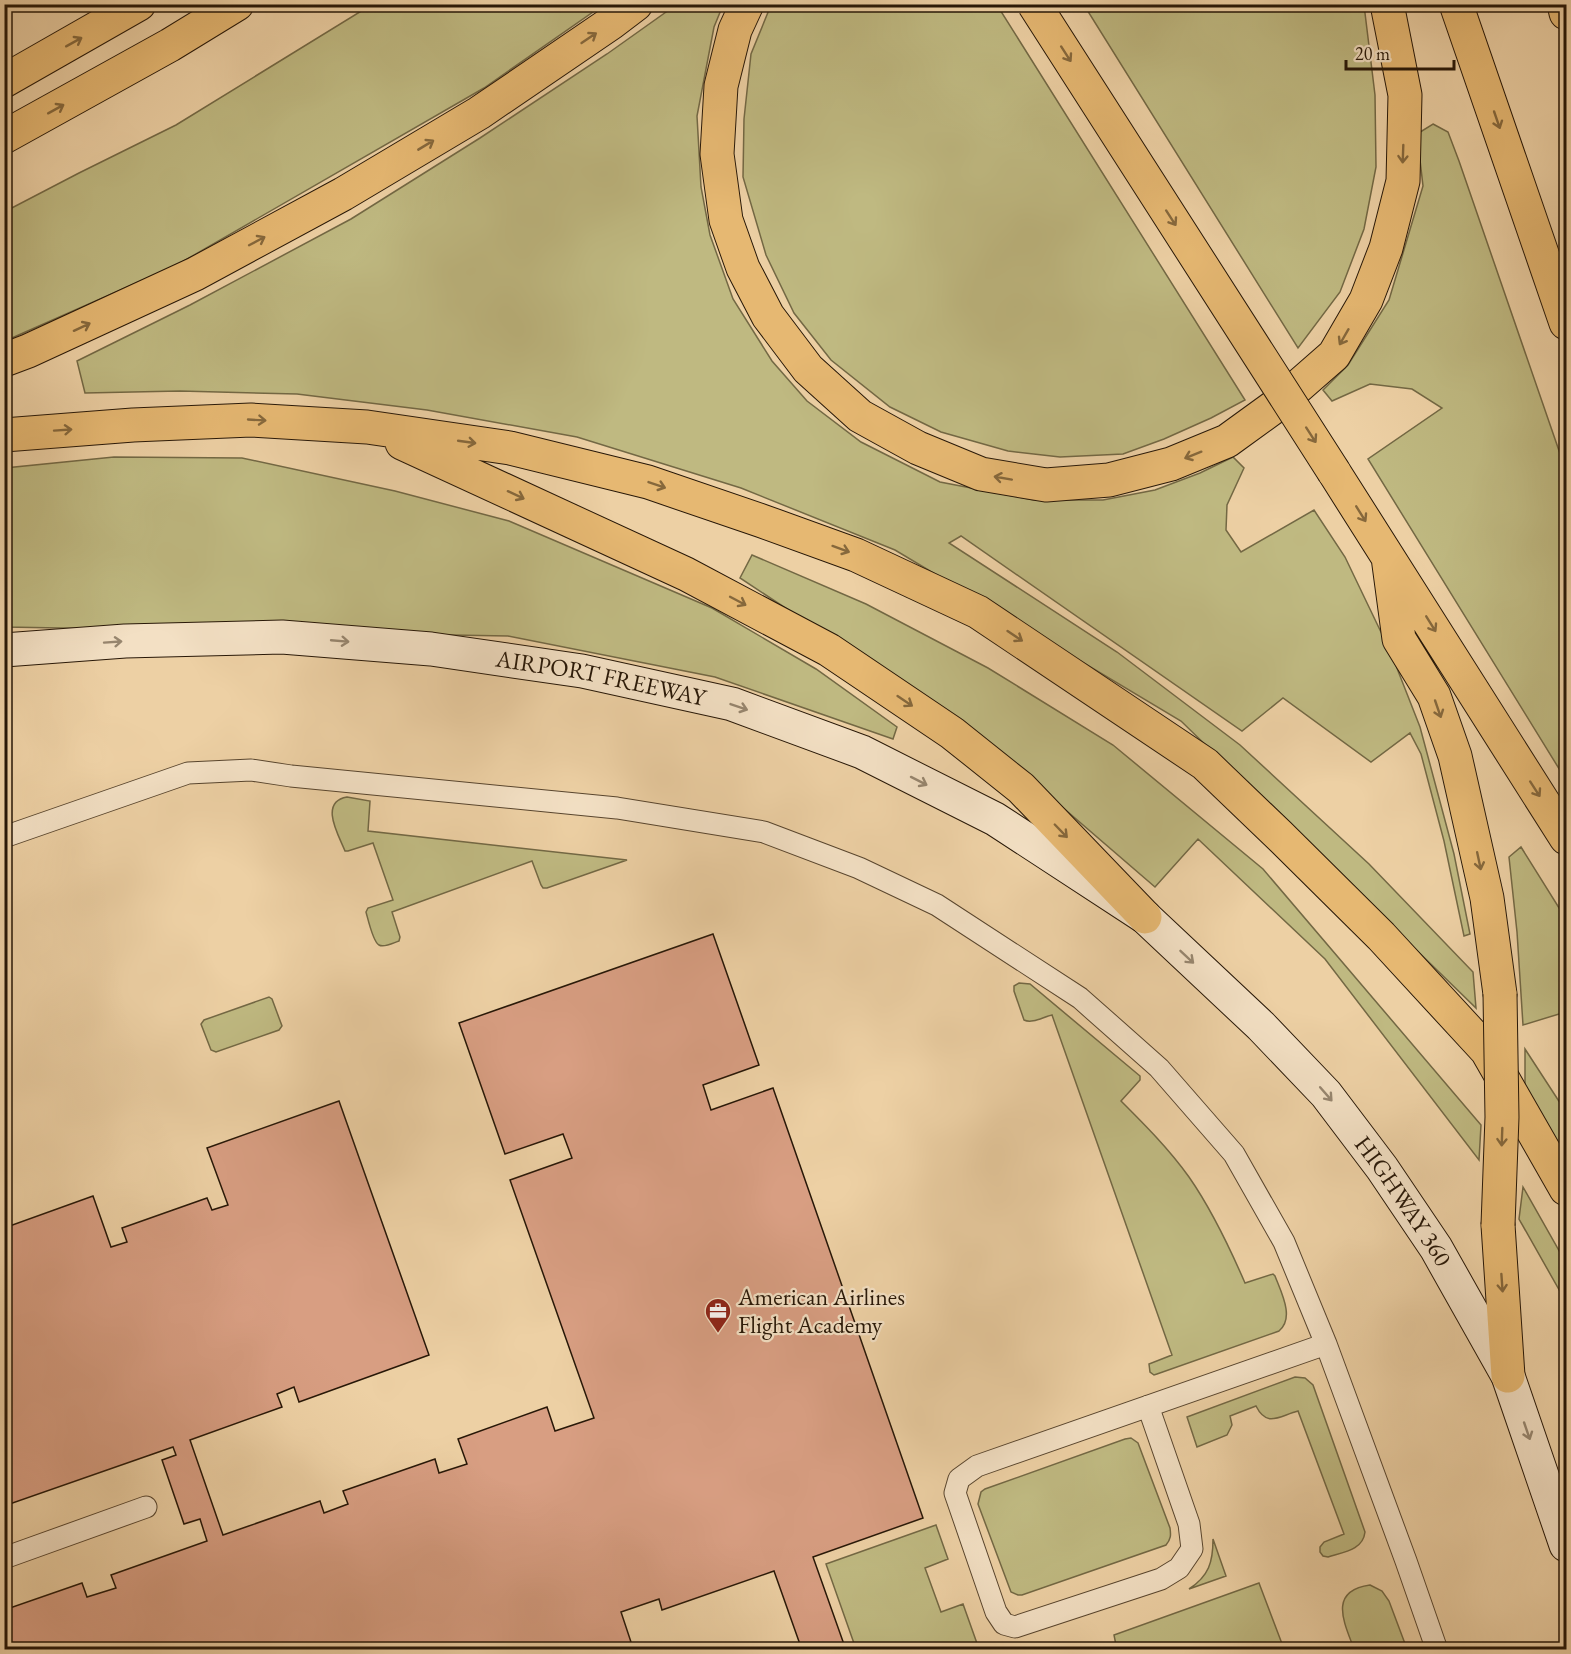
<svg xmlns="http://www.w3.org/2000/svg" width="1571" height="1654" font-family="'EB Garamond',serif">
	<rect width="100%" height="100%" fill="#edd0a4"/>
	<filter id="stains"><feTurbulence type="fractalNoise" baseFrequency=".00333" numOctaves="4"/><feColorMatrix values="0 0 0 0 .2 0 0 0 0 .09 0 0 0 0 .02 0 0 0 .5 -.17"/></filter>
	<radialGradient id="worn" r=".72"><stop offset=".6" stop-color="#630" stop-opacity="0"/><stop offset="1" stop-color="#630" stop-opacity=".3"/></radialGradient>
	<path fill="#bfb981" stroke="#736844" stroke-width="1.5" d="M371,5H603L484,88L175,266L5,341L4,212L79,173L176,125Z
		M676,5H723L714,27L697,116L701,187L710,235L733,299L772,361L807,401L861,442L940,482L1034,500H1103L1155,490L1200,473L1233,457L1244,468L1227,505L1226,530L1241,552L1314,510L1345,557L1391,653L1420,727L1454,854L1470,934L1464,936L1444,841L1421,754L1410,733L1371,762L1283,698L1242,731L961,536L949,543L1117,652L1240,745L1369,864L1473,972L1476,1008L1181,721L895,550L741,488L577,437L427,410L297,394L180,391L85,393L77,361L190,305L351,219L480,138L607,54Z
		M771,5H997L1245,400L1211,418L1164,439L1123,454L1060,457L1008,451L941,432L890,407L831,360L794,313L766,255L743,177L744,119L751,54Z
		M1084,5H1364L1375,95L1376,167L1364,229L1340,292L1298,348Z
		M1433,124L1448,132L1459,161L1566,471V780L1368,459L1442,408L1412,389L1370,384L1332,401L1323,390L1348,365L1389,300L1423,186L1417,134Z
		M114,457L242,458L395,491L509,521L712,608L816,669L897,727L893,739L715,677L508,636L5,627V468Z
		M752,555L866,604L988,668L1113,745L1263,869L1481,1125L1479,1160L1325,959L1198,839L1155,887L981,737L740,578Z
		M347,797L370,801L368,831L627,860L547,888H543L541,885L532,861L392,912L400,937L399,941C393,943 384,948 379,945C373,942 368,919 366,912L368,908L393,900L373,843L348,851H345C338,834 319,802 347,797Z
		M1521,847L1566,919V1015L1559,1014L1523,1025L1517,932L1509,857Z
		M1019,983L1030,984L1140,1076V1080L1121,1101C1145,1125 1169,1149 1189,1177C1212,1210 1229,1246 1245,1283L1273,1274L1275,1276C1281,1292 1295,1318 1279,1331L1157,1374L1154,1375L1150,1372L1149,1364L1172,1355L1052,1015C1043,1017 1032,1024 1024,1020L1014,991V986Z
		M269,997L272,999L282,1026L279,1030L216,1052L211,1050L201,1024L204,1020Z
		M1525,1049L1566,1112V1155L1525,1091Z
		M1523,1187L1566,1263V1302L1519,1219Z
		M1295,1377L1305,1378L1313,1385L1365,1532C1363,1550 1344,1552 1328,1557L1323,1556L1320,1552V1547L1324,1542L1344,1534L1298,1411C1279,1416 1267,1428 1256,1406L1230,1416L1232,1425L1227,1435L1197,1447L1187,1417Z
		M1131,1438L1138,1443L1170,1528C1171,1535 1171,1539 1166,1545L1022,1595H1018L1011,1592L978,1504L981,1492L985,1489L1125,1439Z
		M936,1525L948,1559L925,1568L941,1612L963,1604L979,1649H856L826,1564Z
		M1213,1539L1226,1576L1189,1589C1209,1576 1213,1562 1213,1539Z
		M1259,1583L1284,1649H1103L1116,1645L1114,1635Z
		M1370,1585L1382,1591L1389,1601L1407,1649H1354C1344,1622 1328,1591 1370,1585Z"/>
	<path fill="#d89e82" stroke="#271707" stroke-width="1.5" d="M713,934L759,1065L703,1085L711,1110L773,1088L923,1518L813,1557L846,1650H802L774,1571L662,1610L659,1599L621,1612L631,1642L611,1650H4V1610L82,1583L87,1597L116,1588L111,1575L207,1541L200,1519L184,1524L162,1460L176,1455L173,1447L4,1506V1228L93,1196L111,1247L127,1242L122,1228L207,1198L212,1210L228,1205L207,1148L339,1101L429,1355L299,1402L294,1387L277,1394L282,1407L190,1440L223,1535L320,1501L324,1513L348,1504L343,1491L435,1459L439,1473L467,1464L458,1439L547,1407L555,1431L594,1418L510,1180L572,1158L563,1134L505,1154L459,1023Z"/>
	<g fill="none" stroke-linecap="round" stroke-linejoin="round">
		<g stroke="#58452e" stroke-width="23">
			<path id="service" d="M4,837L188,773L251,770L291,776L617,808L764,832L859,868L937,905L1080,998L1159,1068L1234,1154L1284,1242L1326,1344L1406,1561L1437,1650
				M1148,1406L1189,1524L1192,1549L1179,1568L1161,1579L1015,1627L1004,1624L996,1612L955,1493L959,1479L977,1466L1326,1344
				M4,1558L146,1507"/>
		</g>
		<g stroke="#271707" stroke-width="35">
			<g id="secondary">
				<path id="s1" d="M4,650L125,641L282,637L431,649L582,671L732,704L862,752L995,819L1145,917L1261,1026L1326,1094L1382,1168L1436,1248L1508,1376L1566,1545"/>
			</g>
		</g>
		<g stroke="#271707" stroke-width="35">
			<path id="motorway" d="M747,4L735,30L721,86L717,154L726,220L743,268L768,316L808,369L860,416L918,448L981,474L1046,485L1109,480L1171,464L1227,441L1278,404L1334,355L1366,300L1386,248L1403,181L1405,95L1387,4
				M1456,4L1566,323
				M1564,4L1566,13
				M4,81L139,4
				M4,137L170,45L237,4
				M4,360L28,351L195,274L343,194L479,113L611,23L636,4
				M4,435L133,425L251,420L367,427L510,448L648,482L762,521L856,555L978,612L1205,764L1279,835L1381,936L1487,1051L1566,1189
				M402,443L686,574L829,650L952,733L1021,788L1145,917
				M1334,472L1566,838
				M1388,557L1399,639L1434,696L1455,756L1487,898L1500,994
				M1498,1225L1508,1376"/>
		</g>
		<use href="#service" stroke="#f3e0c4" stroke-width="21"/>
		<use href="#secondary" stroke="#f3e0c4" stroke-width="33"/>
		<use href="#motorway" stroke="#e6b872" stroke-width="33"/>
		<g stroke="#271707" stroke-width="35" stroke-linecap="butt">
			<path id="motorway-bridge" d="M1034,4L1334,472
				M1498,1225L1502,1117L1500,994"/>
		</g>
		<use href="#motorway-bridge" stroke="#e6b872" stroke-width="33"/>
	</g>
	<defs><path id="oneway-shaft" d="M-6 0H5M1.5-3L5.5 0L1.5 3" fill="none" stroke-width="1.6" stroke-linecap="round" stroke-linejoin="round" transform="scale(1.5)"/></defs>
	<g stroke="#86683c">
		<use href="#oneway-shaft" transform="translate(589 38) rotate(-34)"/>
		<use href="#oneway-shaft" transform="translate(74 42) rotate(-29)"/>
		<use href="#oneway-shaft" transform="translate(1066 54) rotate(57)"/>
		<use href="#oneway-shaft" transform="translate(56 109) rotate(-29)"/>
		<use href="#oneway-shaft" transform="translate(1497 120) rotate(71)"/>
		<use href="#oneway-shaft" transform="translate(426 145) rotate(-31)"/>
		<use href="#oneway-shaft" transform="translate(1403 154) rotate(92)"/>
		<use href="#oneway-shaft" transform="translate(1171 218) rotate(57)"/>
		<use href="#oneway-shaft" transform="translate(257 241) rotate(-28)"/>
		<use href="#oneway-shaft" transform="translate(82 327) rotate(-25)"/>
		<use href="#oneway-shaft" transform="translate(1344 337) rotate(120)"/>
		<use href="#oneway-shaft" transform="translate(257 420) rotate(3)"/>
		<use href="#oneway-shaft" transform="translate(63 430) rotate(-4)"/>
		<use href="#oneway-shaft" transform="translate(1311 435) rotate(57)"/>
		<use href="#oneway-shaft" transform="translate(467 442) rotate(8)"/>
		<use href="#oneway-shaft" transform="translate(1193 455) rotate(158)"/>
		<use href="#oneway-shaft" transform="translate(1003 478) rotate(-170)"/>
		<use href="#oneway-shaft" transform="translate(657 485) rotate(19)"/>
		<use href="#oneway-shaft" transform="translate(516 495) rotate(25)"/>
		<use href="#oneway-shaft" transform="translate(1361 514) rotate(58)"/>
		<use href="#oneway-shaft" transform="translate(841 549) rotate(20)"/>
		<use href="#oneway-shaft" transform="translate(738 601) rotate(28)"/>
		<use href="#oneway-shaft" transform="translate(1431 624) rotate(58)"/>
		<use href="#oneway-shaft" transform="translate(1015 636) rotate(34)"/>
		<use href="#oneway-shaft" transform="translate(905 701) rotate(34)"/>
		<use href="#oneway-shaft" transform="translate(1438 709) rotate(71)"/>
		<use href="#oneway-shaft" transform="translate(1535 789) rotate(57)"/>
		<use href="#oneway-shaft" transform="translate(1061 831) rotate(46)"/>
		<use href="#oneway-shaft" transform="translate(1479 861) rotate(78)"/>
		<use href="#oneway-shaft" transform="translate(1502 1137) rotate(92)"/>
		<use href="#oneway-shaft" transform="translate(1502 1283) rotate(86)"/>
	</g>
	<g stroke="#97866f">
		<use href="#oneway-shaft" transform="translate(340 641) rotate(5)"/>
		<use href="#oneway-shaft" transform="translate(113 642) rotate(-4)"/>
		<use href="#oneway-shaft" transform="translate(739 707) rotate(19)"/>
		<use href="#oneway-shaft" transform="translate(919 781) rotate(27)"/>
		<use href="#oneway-shaft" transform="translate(1187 957) rotate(43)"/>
		<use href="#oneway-shaft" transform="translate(1326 1094) rotate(49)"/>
		<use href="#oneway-shaft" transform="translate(1527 1431) rotate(71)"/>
	</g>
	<defs>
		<g id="office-pin" transform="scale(1.35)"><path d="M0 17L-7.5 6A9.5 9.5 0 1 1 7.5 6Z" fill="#8f2418" stroke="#f3e0c4"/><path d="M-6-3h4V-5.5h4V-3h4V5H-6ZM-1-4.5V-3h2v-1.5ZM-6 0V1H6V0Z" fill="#fff"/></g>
	</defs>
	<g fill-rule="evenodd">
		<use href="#office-pin" x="718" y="1311"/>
	</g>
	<g text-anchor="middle" stroke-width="4.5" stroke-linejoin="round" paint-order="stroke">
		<g font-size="24" fill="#271707" stroke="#f3e0c4">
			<text dy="8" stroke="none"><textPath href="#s1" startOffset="600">AIRPORT FREEWAY</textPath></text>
			<text dy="8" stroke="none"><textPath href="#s1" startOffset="1586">HIGHWAY 360</textPath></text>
		</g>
		<g font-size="24" fill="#271707" stroke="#f3e0c4" text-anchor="start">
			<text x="738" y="1305">American Airlines<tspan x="738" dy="28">Flight Academy</tspan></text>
		</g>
	</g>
	<rect width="1571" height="1654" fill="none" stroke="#edd0a4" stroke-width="24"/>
	<rect x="6" y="6" width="1559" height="1642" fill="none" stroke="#271707" stroke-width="3"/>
	<rect x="12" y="12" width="1547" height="1630" fill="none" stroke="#271707" stroke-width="1.5"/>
	<path d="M1346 60v9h108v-9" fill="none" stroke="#271707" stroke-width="3"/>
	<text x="1355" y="60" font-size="18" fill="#271707" stroke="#f3e0c4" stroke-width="4.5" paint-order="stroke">20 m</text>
	<rect width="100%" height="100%" filter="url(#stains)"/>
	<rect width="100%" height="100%" fill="url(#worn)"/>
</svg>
